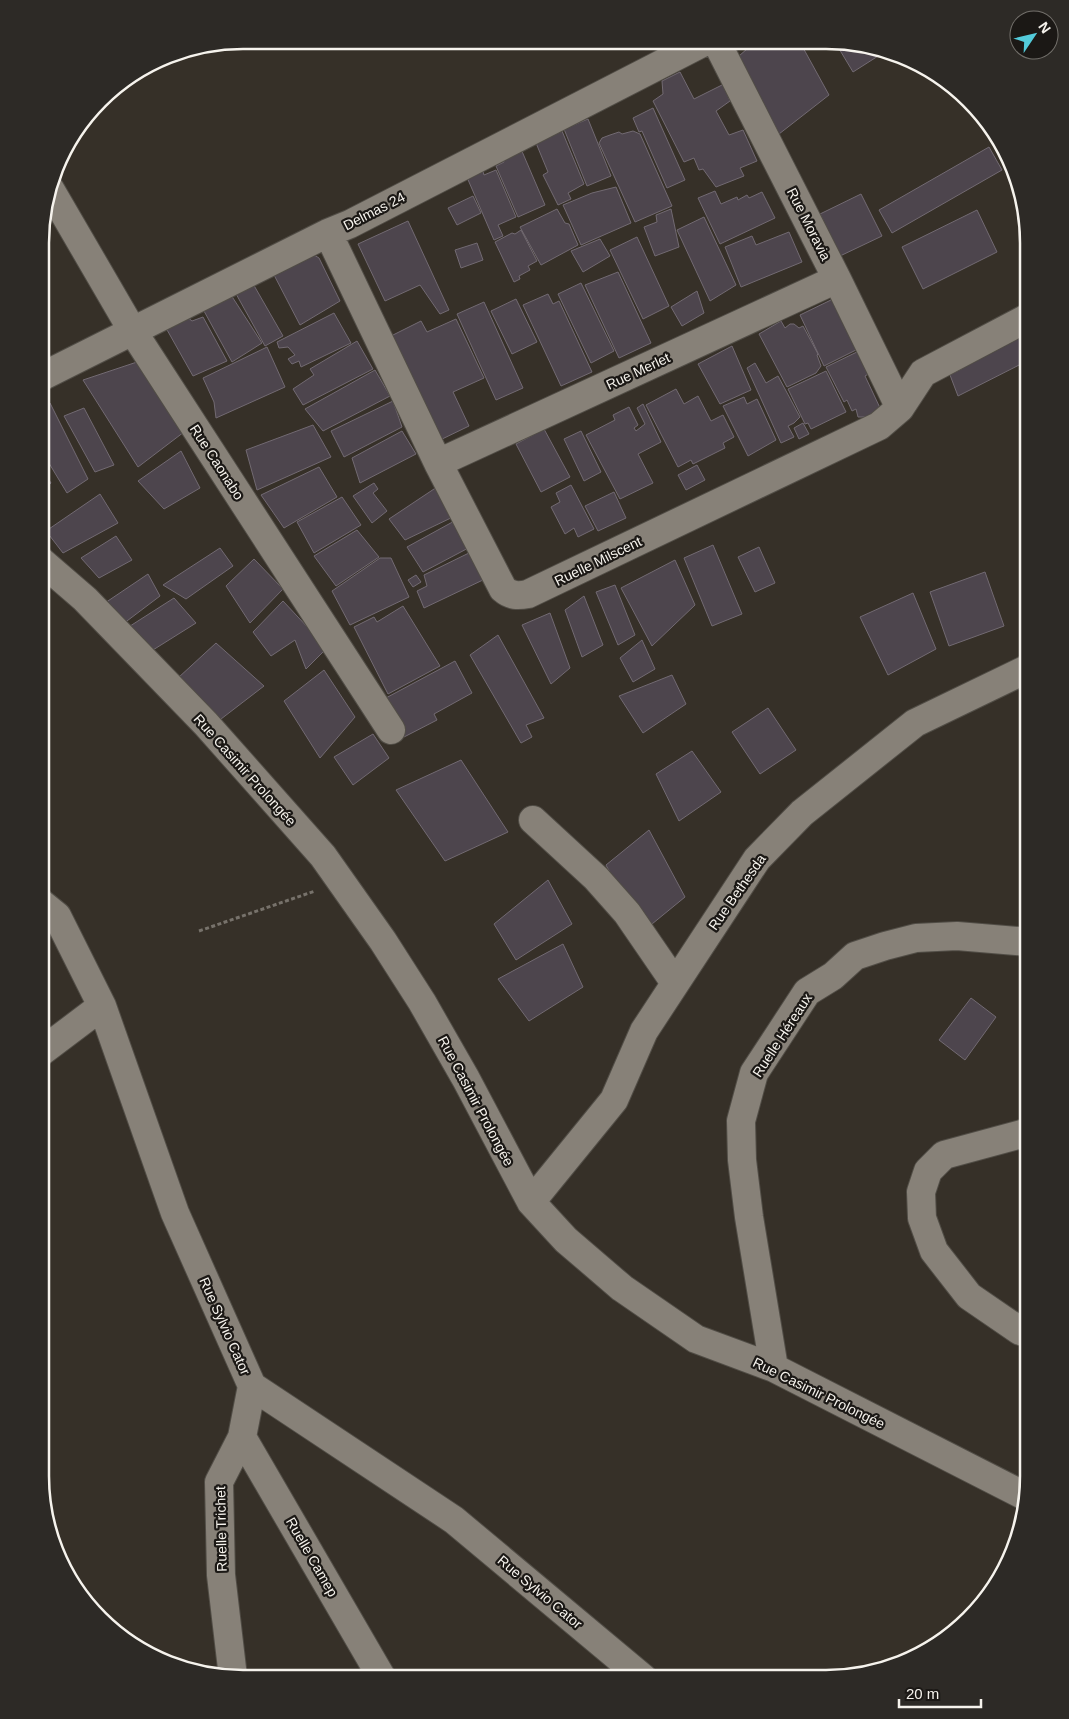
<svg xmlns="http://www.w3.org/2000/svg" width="1069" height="1719" font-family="Arial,sans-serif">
	<rect width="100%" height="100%" fill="#363028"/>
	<path fill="#4d454d" stroke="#726a72" d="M589,41H617L598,46H593Z
		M756,41L796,42L801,44L829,95L779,134L739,56Z
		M835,42H853L886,51L853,72Z
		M680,72L694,99L724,84L730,101L716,111L729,135L743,130L757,161L740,168L744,176L716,187L703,169L699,170L694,158L684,162L653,101L663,94L662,81Z
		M653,108L685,180L667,188L642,131L639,132L633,118Z
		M588,119L611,176L587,186L564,129Z
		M562,131L584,184L568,193L571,199L558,205L543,175L548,172L536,143Z
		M633,131L640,134L672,206L635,222L599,143L602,138L610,135L619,132L622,134Z
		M989,147L1002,170L892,233L879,210Z
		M521,149L545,205L518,217L496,166L504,162L502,157Z
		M482,168L484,175L496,170L516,217L498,225L503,236L494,240L466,175Z
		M616,187L631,223L581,245L563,205L592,193Z
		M715,191L721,204L737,197L738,200L747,195L749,198L762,192L775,218L720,244L698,198Z
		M861,194L882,236L840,256L820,214Z
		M473,196L481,213L457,225L448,208Z
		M557,209L565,223L569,224L578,245L541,265L520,227Z
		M671,209L679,247L655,256L644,227L657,222L656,215Z
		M977,210L997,252L923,289L902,247Z
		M704,217L736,285L710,301L677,230Z
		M408,221L449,310L440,314L420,285L385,301L358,244Z
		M521,230L537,261L528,266L530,270L519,276L520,279L514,282L495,242L512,233L515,234Z
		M789,232L802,262L741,287L725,247L752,236L756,245Z
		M637,237L669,306L643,319L610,250Z
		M600,239L610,256L583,272L571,251Z
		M477,243L483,260L461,268L455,250Z
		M311,253L319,258L340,301L300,325L273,273Z
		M618,272L651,343L619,358L585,285Z
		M252,282L283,336L265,346L235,292Z
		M581,283L614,351L591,363L558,294Z
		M697,291L704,313L682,326L671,307Z
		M548,294L553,304L559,301L592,372L561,386L523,305Z
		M231,295L262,343L232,362L204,311Z
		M516,299L537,342L512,354L491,311Z
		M833,299L858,349L824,366L800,315Z
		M484,302L523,388L496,400L457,314Z
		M334,313L351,343L301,367L299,361L292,364L288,359L295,355L288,347L279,348L277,342Z
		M186,316L192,321L203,317L227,361L193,376L166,328Z
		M456,319L484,378L453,392L469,426L438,441L389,337L421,321L427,332Z
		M781,321L785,328L790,324H794L799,328L803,326L818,354L817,355L821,366L816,373L787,387L759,334Z
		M1021,336L1029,360L958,396L950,375Z
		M357,341L373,369L303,405L293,389L314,375L310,369Z
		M732,346L751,390L720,404L698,364Z
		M267,347L285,387L216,418L214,402L203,378Z
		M859,351L870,373L865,376L881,410L866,417H858L856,409L852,411L847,400L844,402L826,367Z
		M137,362L184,432L138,467L83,380Z
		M755,363L766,383L778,376L800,417L794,423L788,426L794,437L781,443L747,368Z
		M375,370L390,396L323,431L305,409Z
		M826,371L846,412L811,429L808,423L805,424L788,389Z
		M676,389L684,404L698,396L711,421L723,415L734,437L723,443L725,448L693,464L691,460L678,467L646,405Z
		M744,397L747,404L757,399L776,440L748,456L723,406Z
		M393,401L402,427L344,457L331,431Z
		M50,403L88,479L67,493L41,450V407Z
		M643,404L661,442L638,454L653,483L620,499L586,435L615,420L613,415L629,407L638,425L634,428L636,431L645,424L637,408Z
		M84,408L114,465L95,472L64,416Z
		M803,423L809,434L799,439L794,428Z
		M313,425L331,457L257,490L246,450Z
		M544,429L570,477L541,492L516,444Z
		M402,431L416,454L360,483L352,458Z
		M581,431L601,472L584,481L564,439Z
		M181,451L200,488L164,509L138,481Z
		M697,465L705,480L686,490L678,475Z
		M319,467L337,497L284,528L261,495Z
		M41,468L51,483L41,492Z
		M374,483L378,489L373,493L387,511L372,523L353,496Z
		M440,485L455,516L405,540L389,519Z
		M571,485L594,529L578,537L574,528L565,534L551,507L560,502L556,493Z
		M614,492L626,518L598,531L585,506Z
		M100,494L118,523L63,553L46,531Z
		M342,497L361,525L314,553L297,522Z
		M458,519L474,545L423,572L407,547Z
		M357,530L379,557L336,586L314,556Z
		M116,536L132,560L99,578L81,558Z
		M713,545L742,614L712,626L684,558Z
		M759,547L775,583L755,592L738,557Z
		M220,548L233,566L186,599L163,585Z
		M473,551L485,579L424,608L417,591L427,586L424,575Z
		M380,558H391L409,597L350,625L332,591Z
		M254,559L283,589L250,623L226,586Z
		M675,560L695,605L652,646L621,588Z
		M985,572L1004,626L949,646L930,592Z
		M148,574L160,596L115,630L96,609Z
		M416,575L421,582L413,587L408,580Z
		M615,585L635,635L618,645L596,592Z
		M913,593L936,649L888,675L860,617Z
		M584,596L603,645L582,657L565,610Z
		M174,598L196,623L137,660L116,635Z
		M283,601L327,648L306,669L295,640L271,656L253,632Z
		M403,606L440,666L388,694L354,627L374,617L377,622Z
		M550,613L570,668L551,684L522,625Z
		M498,635L544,718L526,725L532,737L521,743L470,655Z
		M642,640L655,669L633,682L620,658Z
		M216,643L264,686L208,729L166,689Z
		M455,661L472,693L434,714L437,720L404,737L384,699Z
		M324,670L355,717L320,758L284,701Z
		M672,675L686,704L643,733L619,696Z
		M768,708L796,750L760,774L732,732Z
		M373,734L389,758L353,785L334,757Z
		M692,751L721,792L679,821L656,774Z
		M461,760L508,832L445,861L396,790Z
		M649,830L685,897L641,933L606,865Z
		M548,880L572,924L516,960L494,924Z
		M563,944L583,987L529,1021L498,979Z
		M971,998L996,1017L965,1060L939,1040Z"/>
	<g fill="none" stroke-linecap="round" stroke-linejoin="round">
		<g stroke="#514d46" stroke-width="30">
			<path id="minor" d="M716,41L837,279L900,408
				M50,189L132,330L391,730
				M328,233L438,463L503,589C511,596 518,596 528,594L879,426L900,408L923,373L1029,317
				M41,377L328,233L350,224L706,41
				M438,463L837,279
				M41,561L85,599L206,724L323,856L383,941L422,1002L466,1079L531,1202L566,1240L622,1288L696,1339L774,1368L1027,1497
				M533,820L596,878L627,913L675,983
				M41,903L57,916L102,1006L175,1213L252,1386L454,1520L643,1678
				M41,1052L102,1006
				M531,1202L614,1100L644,1031L757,859L802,813L915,723L1029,668
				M1029,1332L1020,1331L969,1296L934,1251L922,1218L921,1192L928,1171L944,1155L1029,1132
				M774,1368L749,1217L742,1160L741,1121L754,1073L807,992L833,976L855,956L885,946L916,938L957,936L1029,942
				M242,1437L382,1678
				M233,1677L221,1575L219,1482L242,1437L252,1386"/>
		</g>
		<path stroke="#77726b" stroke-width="3" stroke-dasharray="4 2.5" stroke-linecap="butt" d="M199,931L315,891"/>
		<use href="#minor" stroke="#878178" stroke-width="28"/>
	</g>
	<g text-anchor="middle" stroke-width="4.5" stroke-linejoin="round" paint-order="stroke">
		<g font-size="14" fill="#f6f3ed" stroke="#1b1815">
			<text transform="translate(374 211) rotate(-27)" y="5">Delmas 24</text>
			<text transform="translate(809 224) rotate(63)" y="5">Rue Moravia</text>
			<text transform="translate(638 371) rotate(-25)" y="5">Rue Merlet</text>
			<text transform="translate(217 462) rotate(57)" y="5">Rue Caonabo</text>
			<text transform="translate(598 561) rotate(-26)" y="5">Ruelle Milscent</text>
			<text transform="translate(245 770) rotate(48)" y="5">Rue Casimir Prolongée</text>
			<text transform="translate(737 892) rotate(-55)" y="5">Rue Bethesda</text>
			<text transform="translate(782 1035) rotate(-57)" y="5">Ruelle Héreaux</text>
			<text transform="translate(476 1101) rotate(62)" y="5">Rue Casimir Prolongée</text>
			<text transform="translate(225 1326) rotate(66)" y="5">Rue Sylvio Cator</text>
			<text transform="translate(819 1393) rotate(26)" y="5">Rue Casimir Prolongée</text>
			<text transform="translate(221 1529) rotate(-91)" y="5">Ruelle Trichet</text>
			<text transform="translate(312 1557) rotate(60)" y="5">Ruelle Camep</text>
			<text transform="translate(540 1592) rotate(40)" y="5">Rue Sylvio Cator</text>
		</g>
	</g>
	<path d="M0 0H1069V1719H0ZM243 49H826A194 194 0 0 1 1020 243V1476A194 194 0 0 1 826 1670H243A194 194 0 0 1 49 1476V243A194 194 0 0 1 243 49Z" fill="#2d2a26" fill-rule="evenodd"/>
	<path fill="none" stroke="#f6f3ed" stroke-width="2.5" d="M243 49H826A194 194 0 0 1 1020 243V1476A194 194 0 0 1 826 1670H243A194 194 0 0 1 49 1476V243A194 194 0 0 1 243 49Z"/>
	<g transform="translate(1034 35) rotate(55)"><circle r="24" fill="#1b1815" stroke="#73706b"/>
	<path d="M0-4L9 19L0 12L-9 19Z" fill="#53cbda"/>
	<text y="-8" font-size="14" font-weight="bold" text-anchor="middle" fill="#f6f3ed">N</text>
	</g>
	<path d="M899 1699v8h82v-8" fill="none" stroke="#f6f3ed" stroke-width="2.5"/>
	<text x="906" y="1699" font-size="15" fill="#f6f3ed" stroke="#1b1815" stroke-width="4" paint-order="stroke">20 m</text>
</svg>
